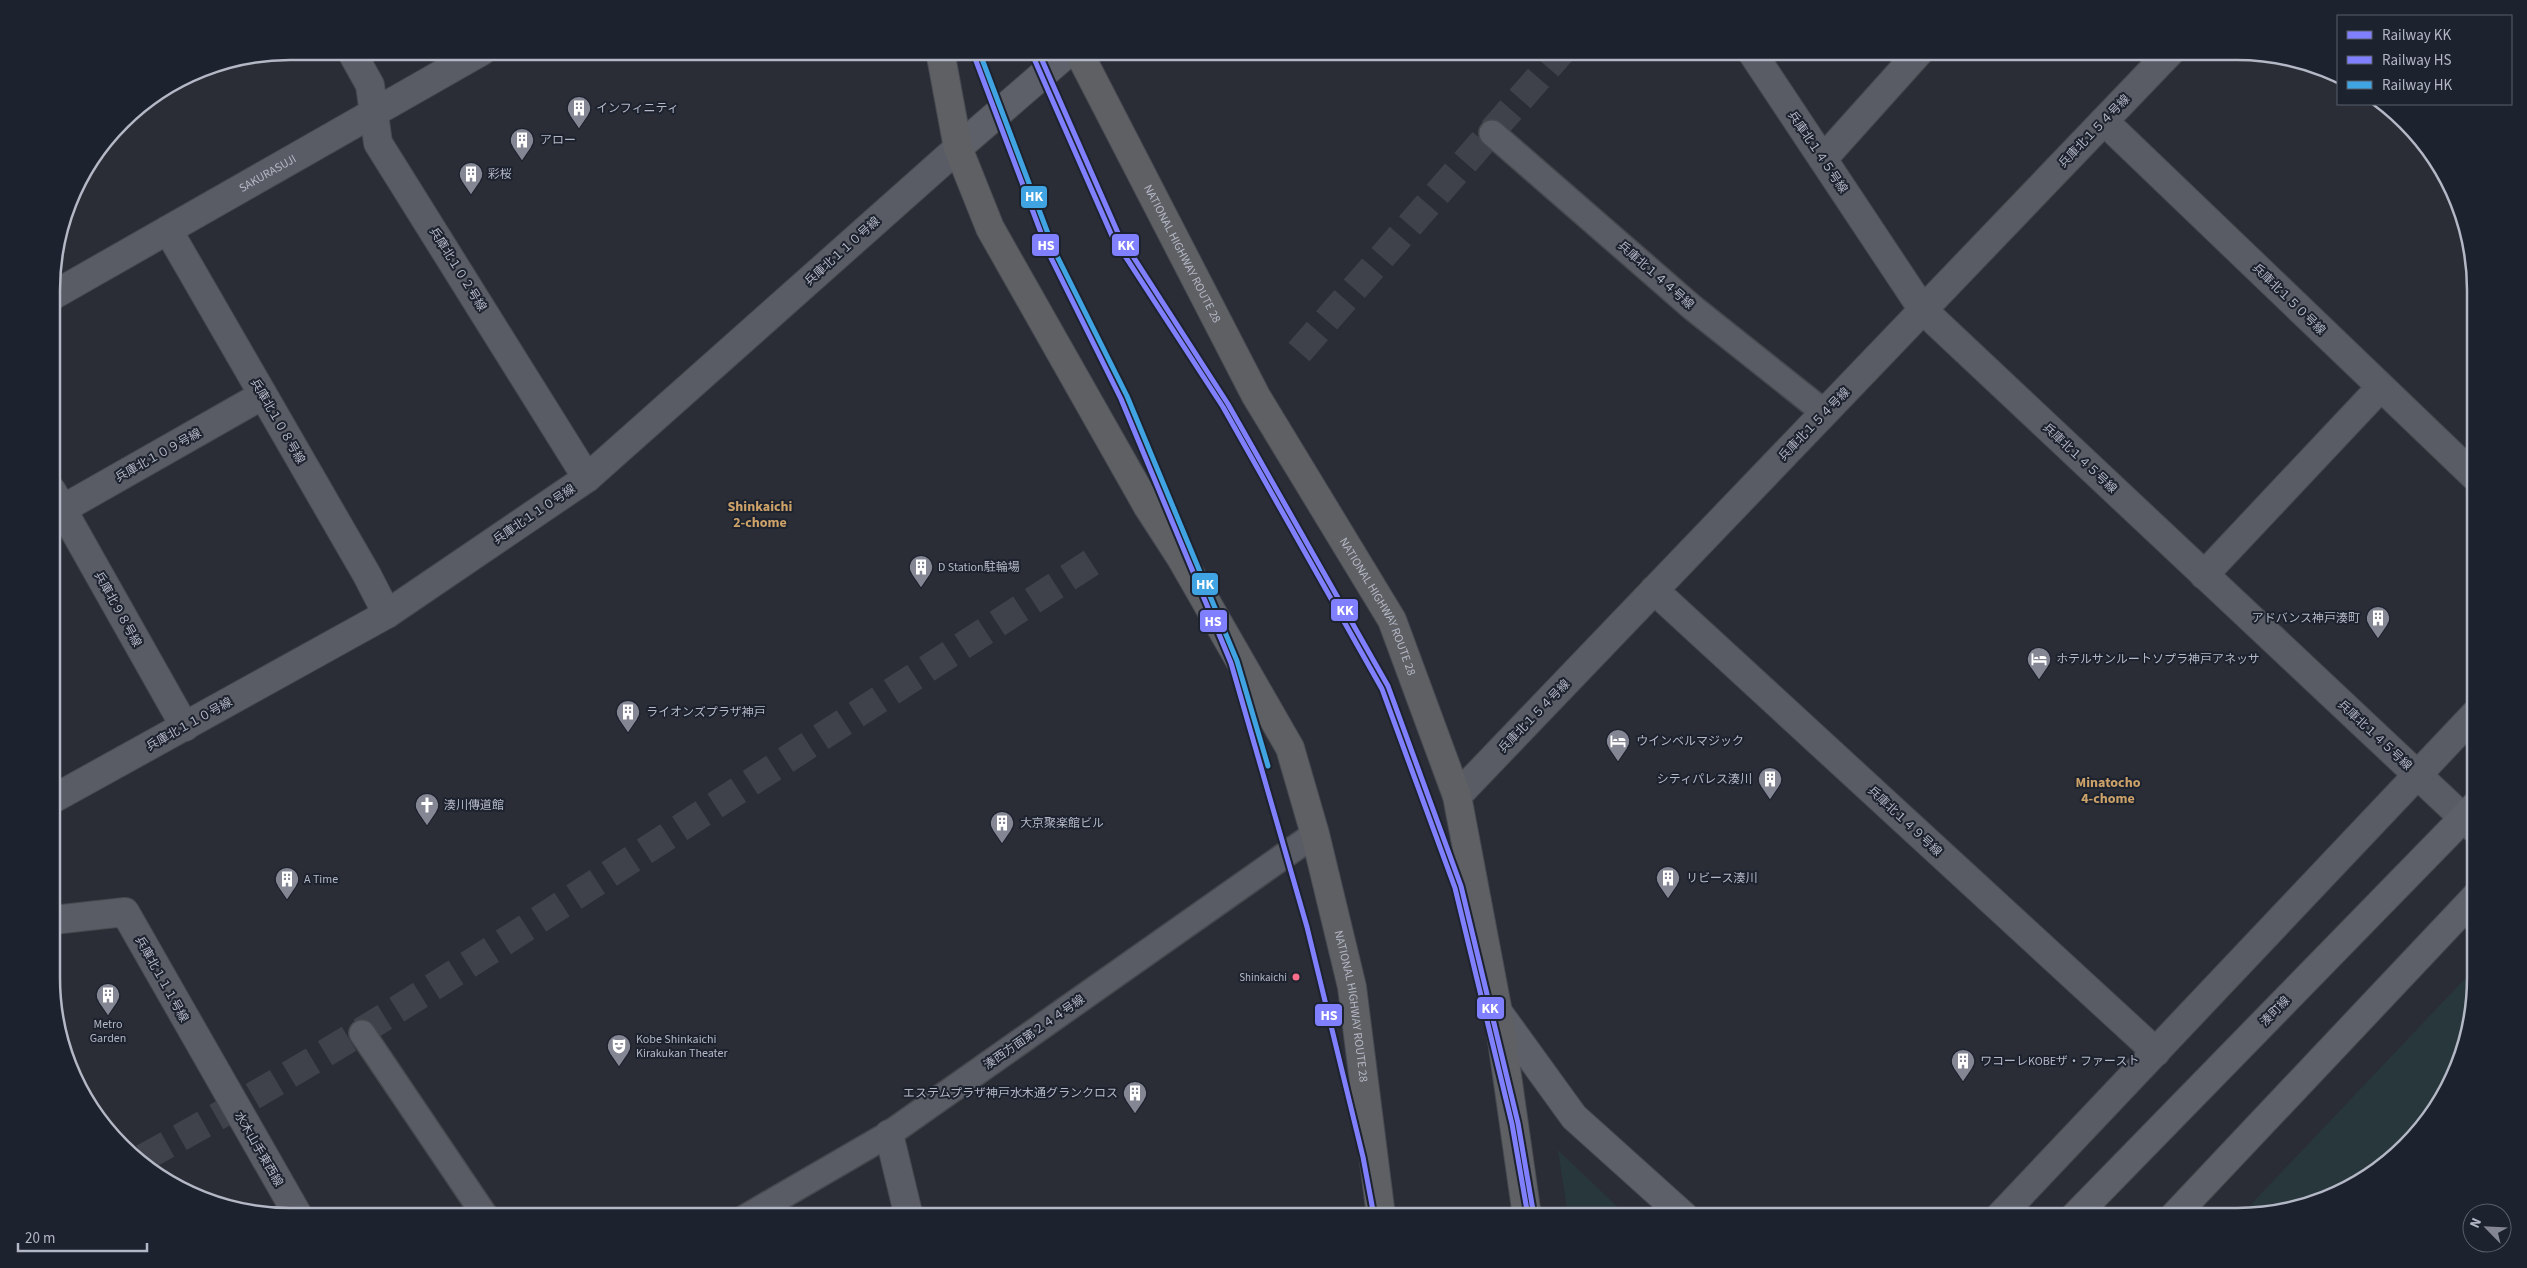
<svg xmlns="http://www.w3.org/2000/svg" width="2527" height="1268" font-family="'Source Sans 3','Noto Sans JP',sans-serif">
	<rect width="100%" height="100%" fill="#2a2d35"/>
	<path fill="#28373b" d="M2476,967V979L2451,1084L2417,1135L2370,1176L2314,1204L2253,1216H2240Z
		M1558,1150L1627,1216H1568Z"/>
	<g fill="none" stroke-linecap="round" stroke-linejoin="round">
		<path stroke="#3f424b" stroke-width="28" stroke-dasharray="28 14" stroke-linecap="butt" d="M1299,352L1562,51
			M143,1158C308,1068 465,968 623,865C782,762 941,660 1100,557"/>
		<g stroke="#46484e" stroke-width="28">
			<path id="lane" d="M1492,133L1693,308L1825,413
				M362,1033L486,1217
				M746,1217L889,1134L1315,834"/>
		</g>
		<g stroke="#46484e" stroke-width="30">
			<g id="street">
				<path d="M351,51L370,85L378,143L587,478"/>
				<path d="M1751,51L1923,310L2475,829"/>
				<path d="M2104,121L2474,476"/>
				<path d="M1823,159L1920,51"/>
				<path d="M168,230L367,575L387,614"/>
				<path id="s1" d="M52,296L482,51"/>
				<path d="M52,491L185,727"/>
				<path d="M52,515L263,395"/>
				<path d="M2204,575L2380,388"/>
				<path d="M1654,590L2156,1052"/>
				<path d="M1457,796L2171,51"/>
				<path d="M53,799L387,614L587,478L958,148"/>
				<path d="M53,920L125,912L299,1217"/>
				<path d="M889,1134L909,1217"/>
				<path d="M2000,1216L2475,714"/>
			</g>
		</g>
		<g stroke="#46484e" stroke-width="30">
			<path id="secondary" d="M958,148L1070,51
				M1498,1012L1574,1117L1684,1216
				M2075,1216L2475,806
				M2174,1216L2476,896"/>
		</g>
		<g stroke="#464951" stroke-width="30">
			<g id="highway">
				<path id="s2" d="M940,51L958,148L990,228L1148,507L1181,558L1290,748L1315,834L1352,987L1381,1216"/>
				<path id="s3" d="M1078,51L1256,396L1392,620L1457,796L1498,1012L1527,1216"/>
			</g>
		</g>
		<use href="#lane" stroke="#595c64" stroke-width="25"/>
		<use href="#street" stroke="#595c64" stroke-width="28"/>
		<use href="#secondary" stroke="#5d6068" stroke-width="28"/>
		<use href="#highway" stroke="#5e6064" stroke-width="28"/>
		<g stroke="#1d222f" stroke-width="9">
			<path id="rail-1" d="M1038,51L1118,233L1228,404L1388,686L1461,886L1518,1123L1534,1216"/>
		</g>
		<g stroke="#1d222f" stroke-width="9">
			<path id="rail-2" d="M973,53L1049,254L1121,399L1231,663L1307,927L1363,1157L1374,1216
				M1032,54L1112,236L1223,407L1382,689L1455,888L1512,1124L1528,1216"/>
		</g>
		<g stroke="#1d222f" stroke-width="9">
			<path id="rail-3" d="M979,51L1055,252L1127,396L1237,661L1268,766"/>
		</g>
		<use href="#rail-1" stroke="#8080ff" stroke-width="5"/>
		<use href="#rail-2" stroke="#8080ff" stroke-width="5"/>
		<use href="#rail-3" stroke="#40a4e2" stroke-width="5"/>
	</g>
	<defs>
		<g id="building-pin" transform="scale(1.25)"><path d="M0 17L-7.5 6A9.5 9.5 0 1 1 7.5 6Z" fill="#848793" stroke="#1d222f"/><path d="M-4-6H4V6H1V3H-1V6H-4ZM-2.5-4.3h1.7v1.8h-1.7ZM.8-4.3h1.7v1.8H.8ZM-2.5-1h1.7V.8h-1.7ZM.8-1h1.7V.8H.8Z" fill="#fff"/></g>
		<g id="hotel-pin" transform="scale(1.25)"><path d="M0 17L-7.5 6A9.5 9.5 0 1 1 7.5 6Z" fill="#848793" stroke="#1d222f"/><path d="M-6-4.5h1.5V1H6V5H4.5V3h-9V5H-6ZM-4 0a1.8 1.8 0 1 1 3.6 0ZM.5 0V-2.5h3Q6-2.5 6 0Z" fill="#fff"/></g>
		<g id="church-pin" transform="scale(1.25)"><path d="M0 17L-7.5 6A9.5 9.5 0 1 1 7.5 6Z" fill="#848793" stroke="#1d222f"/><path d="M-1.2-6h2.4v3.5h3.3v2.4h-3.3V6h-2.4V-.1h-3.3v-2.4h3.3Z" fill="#fff"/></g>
		<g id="theatre-pin" transform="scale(1.25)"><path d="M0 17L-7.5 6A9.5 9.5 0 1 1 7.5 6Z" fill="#848793" stroke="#1d222f"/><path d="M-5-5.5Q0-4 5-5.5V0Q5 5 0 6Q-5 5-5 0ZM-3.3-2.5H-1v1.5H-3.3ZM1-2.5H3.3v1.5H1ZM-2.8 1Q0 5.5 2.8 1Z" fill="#fff"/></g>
	</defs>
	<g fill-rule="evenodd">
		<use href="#building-pin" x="579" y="108"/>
		<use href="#building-pin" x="522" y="140"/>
		<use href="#building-pin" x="471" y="174"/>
		<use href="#building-pin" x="921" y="567"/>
		<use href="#building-pin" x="2378" y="618"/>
		<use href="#hotel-pin" x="2039" y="659"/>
		<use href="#building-pin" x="628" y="712"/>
		<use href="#hotel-pin" x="1618" y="741"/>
		<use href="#building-pin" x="1770" y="779"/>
		<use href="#church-pin" x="427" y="805"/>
		<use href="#building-pin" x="1002" y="823"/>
		<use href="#building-pin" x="1668" y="878"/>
		<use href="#building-pin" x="287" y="879"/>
		<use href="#building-pin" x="108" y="995"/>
		<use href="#theatre-pin" x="619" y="1046"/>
		<use href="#building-pin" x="1963" y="1061"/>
		<use href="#building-pin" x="1135" y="1093"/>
	</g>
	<circle fill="#fb6d88" stroke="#1d222f" stroke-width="2" cx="1296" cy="977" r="4.5"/>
	<g text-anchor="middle" stroke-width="4" stroke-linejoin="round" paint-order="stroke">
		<g font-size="11" fill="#b4b8c6" stroke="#1d222f" text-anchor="end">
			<text x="1287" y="981">Shinkaichi</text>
		</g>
		<g font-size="12" fill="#b4b8c6" stroke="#1d222f" text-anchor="start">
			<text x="596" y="112">インフィニティ</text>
			<text x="540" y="144">アロー</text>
			<text x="488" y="178">彩桜</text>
			<text x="938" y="571">D Station駐輪場</text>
			<text x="2360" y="622" text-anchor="end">アドバンス神戸湊町</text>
			<text x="2056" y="663">ホテルサンルートソプラ神戸アネッサ</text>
			<text x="646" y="716">ライオンズプラザ神戸</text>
			<text x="1636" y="745">ウインベルマジック</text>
			<text x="1752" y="783" text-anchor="end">シティパレス湊川</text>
			<text x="444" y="809">湊川傳道館</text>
			<text x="1020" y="827">大京聚楽館ビル</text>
			<text x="1686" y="882">リビース湊川</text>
			<text x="304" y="883">A Time</text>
			<text x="108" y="1028" text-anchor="middle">Metro<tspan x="108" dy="14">Garden</tspan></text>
			<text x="636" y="1043">Kobe Shinkaichi<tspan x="636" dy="14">Kirakukan Theater</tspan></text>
			<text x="1980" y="1065">ワコーレKOBEザ・ファースト</text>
			<text x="1118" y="1097" text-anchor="end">エステムプラザ神戸水木通グランクロス</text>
		</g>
		<g font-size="12" fill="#b4b8c6" stroke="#1d222f">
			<text transform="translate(2094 131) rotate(-46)" y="4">兵庫北１５４号線</text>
			<text transform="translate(1818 152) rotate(56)" y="4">兵庫北１４５号線</text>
			<text dy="4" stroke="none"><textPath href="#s1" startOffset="248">SAKURASUJI</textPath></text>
			<text transform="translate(842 251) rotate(-42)" y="4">兵庫北１１０号線</text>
			<text dy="4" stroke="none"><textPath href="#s3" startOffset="228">NATIONAL HIGHWAY ROUTE 28</textPath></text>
			<text transform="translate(458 269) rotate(58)" y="4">兵庫北１０２号線</text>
			<text transform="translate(1656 275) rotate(41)" y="4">兵庫北１４４号線</text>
			<text transform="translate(2289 299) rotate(44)" y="4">兵庫北１５０号線</text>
			<text transform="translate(278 421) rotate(60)" y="4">兵庫北１０８号線</text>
			<text transform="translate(1814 424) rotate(-46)" y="4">兵庫北１５４号線</text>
			<text transform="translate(158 455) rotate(-29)" y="4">兵庫北１０９号線</text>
			<text transform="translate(2080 458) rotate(43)" y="4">兵庫北１４５号線</text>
			<text transform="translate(534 514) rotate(-34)" y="4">兵庫北１１０号線</text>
			<text dy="4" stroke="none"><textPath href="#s3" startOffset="632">NATIONAL HIGHWAY ROUTE 28</textPath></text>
			<text transform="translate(118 609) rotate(61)" y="4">兵庫北９８号線</text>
			<text transform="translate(1534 716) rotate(-46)" y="4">兵庫北１５４号線</text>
			<text transform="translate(189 724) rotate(-29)" y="4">兵庫北１１０号線</text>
			<text transform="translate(2375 735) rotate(43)" y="4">兵庫北１４５号線</text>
			<text transform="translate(1905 821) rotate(43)" y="4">兵庫北１４９号線</text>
			<text transform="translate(162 979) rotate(61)" y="4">兵庫北１１１号線</text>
			<text dy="4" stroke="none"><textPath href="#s2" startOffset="1051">NATIONAL HIGHWAY ROUTE 28</textPath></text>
			<text transform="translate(2275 1011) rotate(-46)" y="4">湊町線</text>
			<text transform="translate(1034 1032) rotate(-35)" y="4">湊西方面第２４４号線</text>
			<text transform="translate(259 1149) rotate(60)" y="4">水木山手東西線</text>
		</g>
		<g font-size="14" font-weight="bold" fill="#cca269" stroke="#1d222f">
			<text x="760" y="511">Shinkaichi<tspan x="760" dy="16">2-chome</tspan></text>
			<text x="2108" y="787">Minatocho<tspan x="2108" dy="16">4-chome</tspan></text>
		</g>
	</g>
	<path d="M0 0H2527V1268H0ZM290 60H2237A230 230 0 0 1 2467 290V978A230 230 0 0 1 2237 1208H290A230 230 0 0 1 60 978V290A230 230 0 0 1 290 60Z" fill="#1d222f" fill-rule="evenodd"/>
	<path fill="none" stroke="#b4b8c6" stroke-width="2.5" d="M290 60H2237A230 230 0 0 1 2467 290V978A230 230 0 0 1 2237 1208H290A230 230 0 0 1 60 978V290A230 230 0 0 1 290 60Z"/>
	<g stroke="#1d222f" stroke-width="2">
		<rect x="1020" y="185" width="28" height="24" rx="5" fill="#40a4e2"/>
		<rect x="1111" y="233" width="29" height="24" rx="5" fill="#8080ff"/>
		<rect x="1031" y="233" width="29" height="24" rx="5" fill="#8080ff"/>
		<rect x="1191" y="572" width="28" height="24" rx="5" fill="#40a4e2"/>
		<rect x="1330" y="598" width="29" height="24" rx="5" fill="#8080ff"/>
		<rect x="1199" y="609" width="29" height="24" rx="5" fill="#8080ff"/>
		<rect x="1476" y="996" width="29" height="24" rx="5" fill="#8080ff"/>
		<rect x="1314" y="1003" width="29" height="24" rx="5" fill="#8080ff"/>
	</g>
	<g font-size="14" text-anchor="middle" font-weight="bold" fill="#fff">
		<text x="1034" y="201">HK</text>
		<text x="1126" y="250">KK</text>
		<text x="1046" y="250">HS</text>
		<text x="1205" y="589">HK</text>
		<text x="1345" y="615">KK</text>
		<text x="1213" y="626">HS</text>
		<text x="1490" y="1013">KK</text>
		<text x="1329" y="1020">HS</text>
	</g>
	<rect x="2337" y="15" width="175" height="90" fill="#1d222f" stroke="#595e6b"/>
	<rect x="2347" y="31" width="25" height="8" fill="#8080ff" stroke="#595e6b"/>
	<text x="2382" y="40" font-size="15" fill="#b4b8c6">Railway KK</text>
	<rect x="2347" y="56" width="25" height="8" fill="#8080ff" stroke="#595e6b"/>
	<text x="2382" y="65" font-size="15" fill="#b4b8c6">Railway HS</text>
	<rect x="2347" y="81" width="25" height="8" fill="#40a4e2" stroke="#595e6b"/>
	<text x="2382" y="90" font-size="15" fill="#b4b8c6">Railway HK</text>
	<g transform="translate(2487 1228) rotate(294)"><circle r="24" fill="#1d222f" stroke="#595e6b"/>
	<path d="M0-4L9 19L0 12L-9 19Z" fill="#848793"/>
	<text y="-8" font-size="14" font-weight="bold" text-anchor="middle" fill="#b4b8c6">N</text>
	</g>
	<path d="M18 1243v8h129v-8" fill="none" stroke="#b4b8c6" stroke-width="2.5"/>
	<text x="25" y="1243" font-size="15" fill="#b4b8c6" stroke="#1d222f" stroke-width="4" paint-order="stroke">20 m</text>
</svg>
